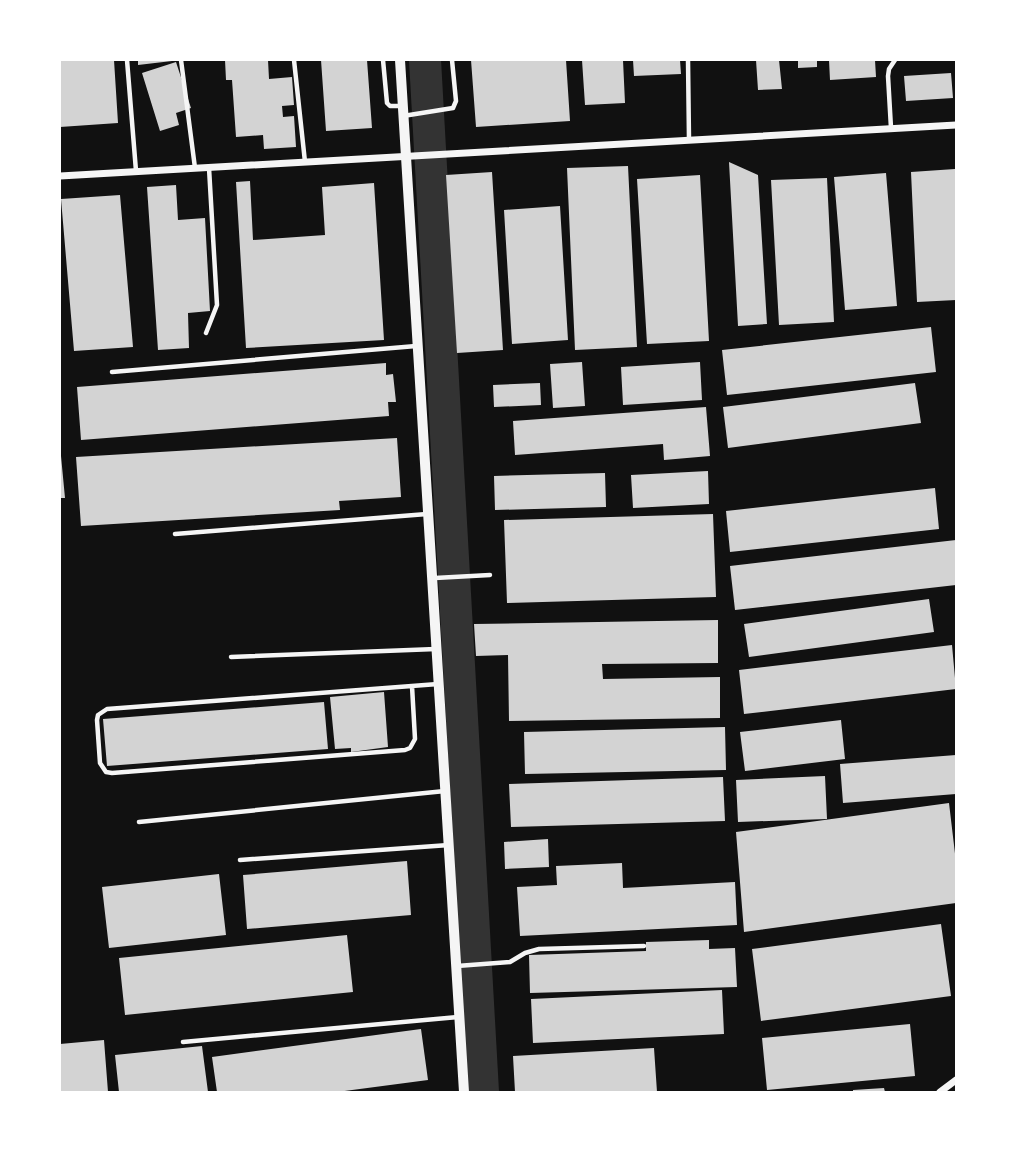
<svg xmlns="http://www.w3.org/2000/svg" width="1016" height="1152" font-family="Figtree,sans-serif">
	<rect width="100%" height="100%" fill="#111"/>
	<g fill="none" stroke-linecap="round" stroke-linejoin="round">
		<path stroke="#333" stroke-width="32" d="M425,60L483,1092"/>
	</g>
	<path fill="#d3d3d3" d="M60,60H114L118,123L60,127Z
		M138,60H172V61L138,65Z
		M225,60H268L269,79L292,77L294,105L282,106L283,117L294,116L296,147L264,149L263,135L236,137L232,80H226Z
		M321,60H367L372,128L326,131Z
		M471,60H566L570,121L476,127Z
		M582,60H623L625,103L585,105Z
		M633,60H680L681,74L634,76Z
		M756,60H779L782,89L758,90Z
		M798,60H817V67L798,68Z
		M829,60H875L876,77L830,80Z
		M176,62L191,108L176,113L179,125L160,131L142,73Z
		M951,73L953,98L906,101L904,76Z
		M729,162L758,175L767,324L738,326Z
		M628,166L637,347L575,350L567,168Z
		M955,169L956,300L917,302L911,172Z
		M492,172L503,350L457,353L446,175Z
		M886,173L897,306L845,310L834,177Z
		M700,175L709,341L647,344L637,179Z
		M827,178L834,322L779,325L771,180Z
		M250,181L253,240L325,235L322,187L374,183L384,340L246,348L236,182Z
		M176,185L178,220L205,218L210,311L188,313L189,348L158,350L147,187Z
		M120,195L133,347L74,351L61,199Z
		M560,206L568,340L512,344L504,210Z
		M931,327L936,372L727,395L722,350Z
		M582,362L585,406L553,408L550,364Z
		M700,362L702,400L623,405L621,367Z
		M386,363V375L393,374L396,402H388L389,416L81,440L77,387Z
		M540,383L541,405L494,407L493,385Z
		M915,383L921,423L728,448L723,407Z
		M706,407L710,456L664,460L663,444L515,455L513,421Z
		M397,438L401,497L339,501L340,510L81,526L76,457Z
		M60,456H61L65,498H60Z
		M708,471L709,504L633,508L631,475Z
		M605,473L606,507L495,510L494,476Z
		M935,488L939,529L730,552L726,511Z
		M713,514L716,597L507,603L504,520Z
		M956,540V585L735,610L730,566Z
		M929,599L934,632L749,657L744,624Z
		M718,620V663L602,664L603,679L720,677V718L509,721L508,655L476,656L474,624Z
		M952,645L956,689L744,714L739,670Z
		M384,692L388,747L351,752V748L335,749L330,697Z
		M324,702L328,749L107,766L103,719Z
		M841,720L845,759L745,771L740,732Z
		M725,727L726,770L525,774L524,732Z
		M956,755V794L843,803L840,764Z
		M825,776L827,819L738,822L736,780Z
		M723,777L725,821L511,827L509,784Z
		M949,803L956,862V903L744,932L736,832Z
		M548,839L549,867L505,869L504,842Z
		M407,861L411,915L247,929L243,875Z
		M622,863L623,888L735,882L737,925L520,936L517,887L557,885L556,866Z
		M219,874L226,935L109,948L102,887Z
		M941,924L951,996L761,1021L752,949Z
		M347,935L353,992L125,1015L119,958Z
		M709,940V949L735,948L737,987L530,993L529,955L646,951V942Z
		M722,990L724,1034L533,1043L531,999Z
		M910,1024L915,1076L767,1090L762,1038Z
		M421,1029L428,1080L337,1092H217L212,1057Z
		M104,1040L108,1092H60V1044Z
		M202,1046L208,1092H119L115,1055Z
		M654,1048L657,1092H515L513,1056Z
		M884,1088L885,1092H853V1090Z"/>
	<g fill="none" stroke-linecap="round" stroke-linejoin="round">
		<path stroke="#f5f5f5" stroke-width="4.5" d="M127,60L136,171
			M181,60L195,168
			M294,60L305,162
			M383,60L387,103L390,106H402
			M688,60L689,140
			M403,116L453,108L456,101L452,60
			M891,128L888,76L889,69L895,60
			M206,333L217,305L209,168
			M112,372L416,346
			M175,534L427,514
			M435,578L490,575
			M231,657L436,649
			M412,686L415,739L410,748L405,750L112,773L106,772L100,763L97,720L98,715L107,709L438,684
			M139,822L445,791
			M240,860L449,845
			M457,966L510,962L525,953L539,949L644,946
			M183,1042L458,1017"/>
		<path stroke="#f5f5f5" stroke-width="7" d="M60,176L956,125
			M940,1092L956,1080"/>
		<path stroke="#f5f5f5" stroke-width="10" d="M400,60L464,1092"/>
	</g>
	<rect width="1016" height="1152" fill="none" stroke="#ffffff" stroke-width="122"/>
</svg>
